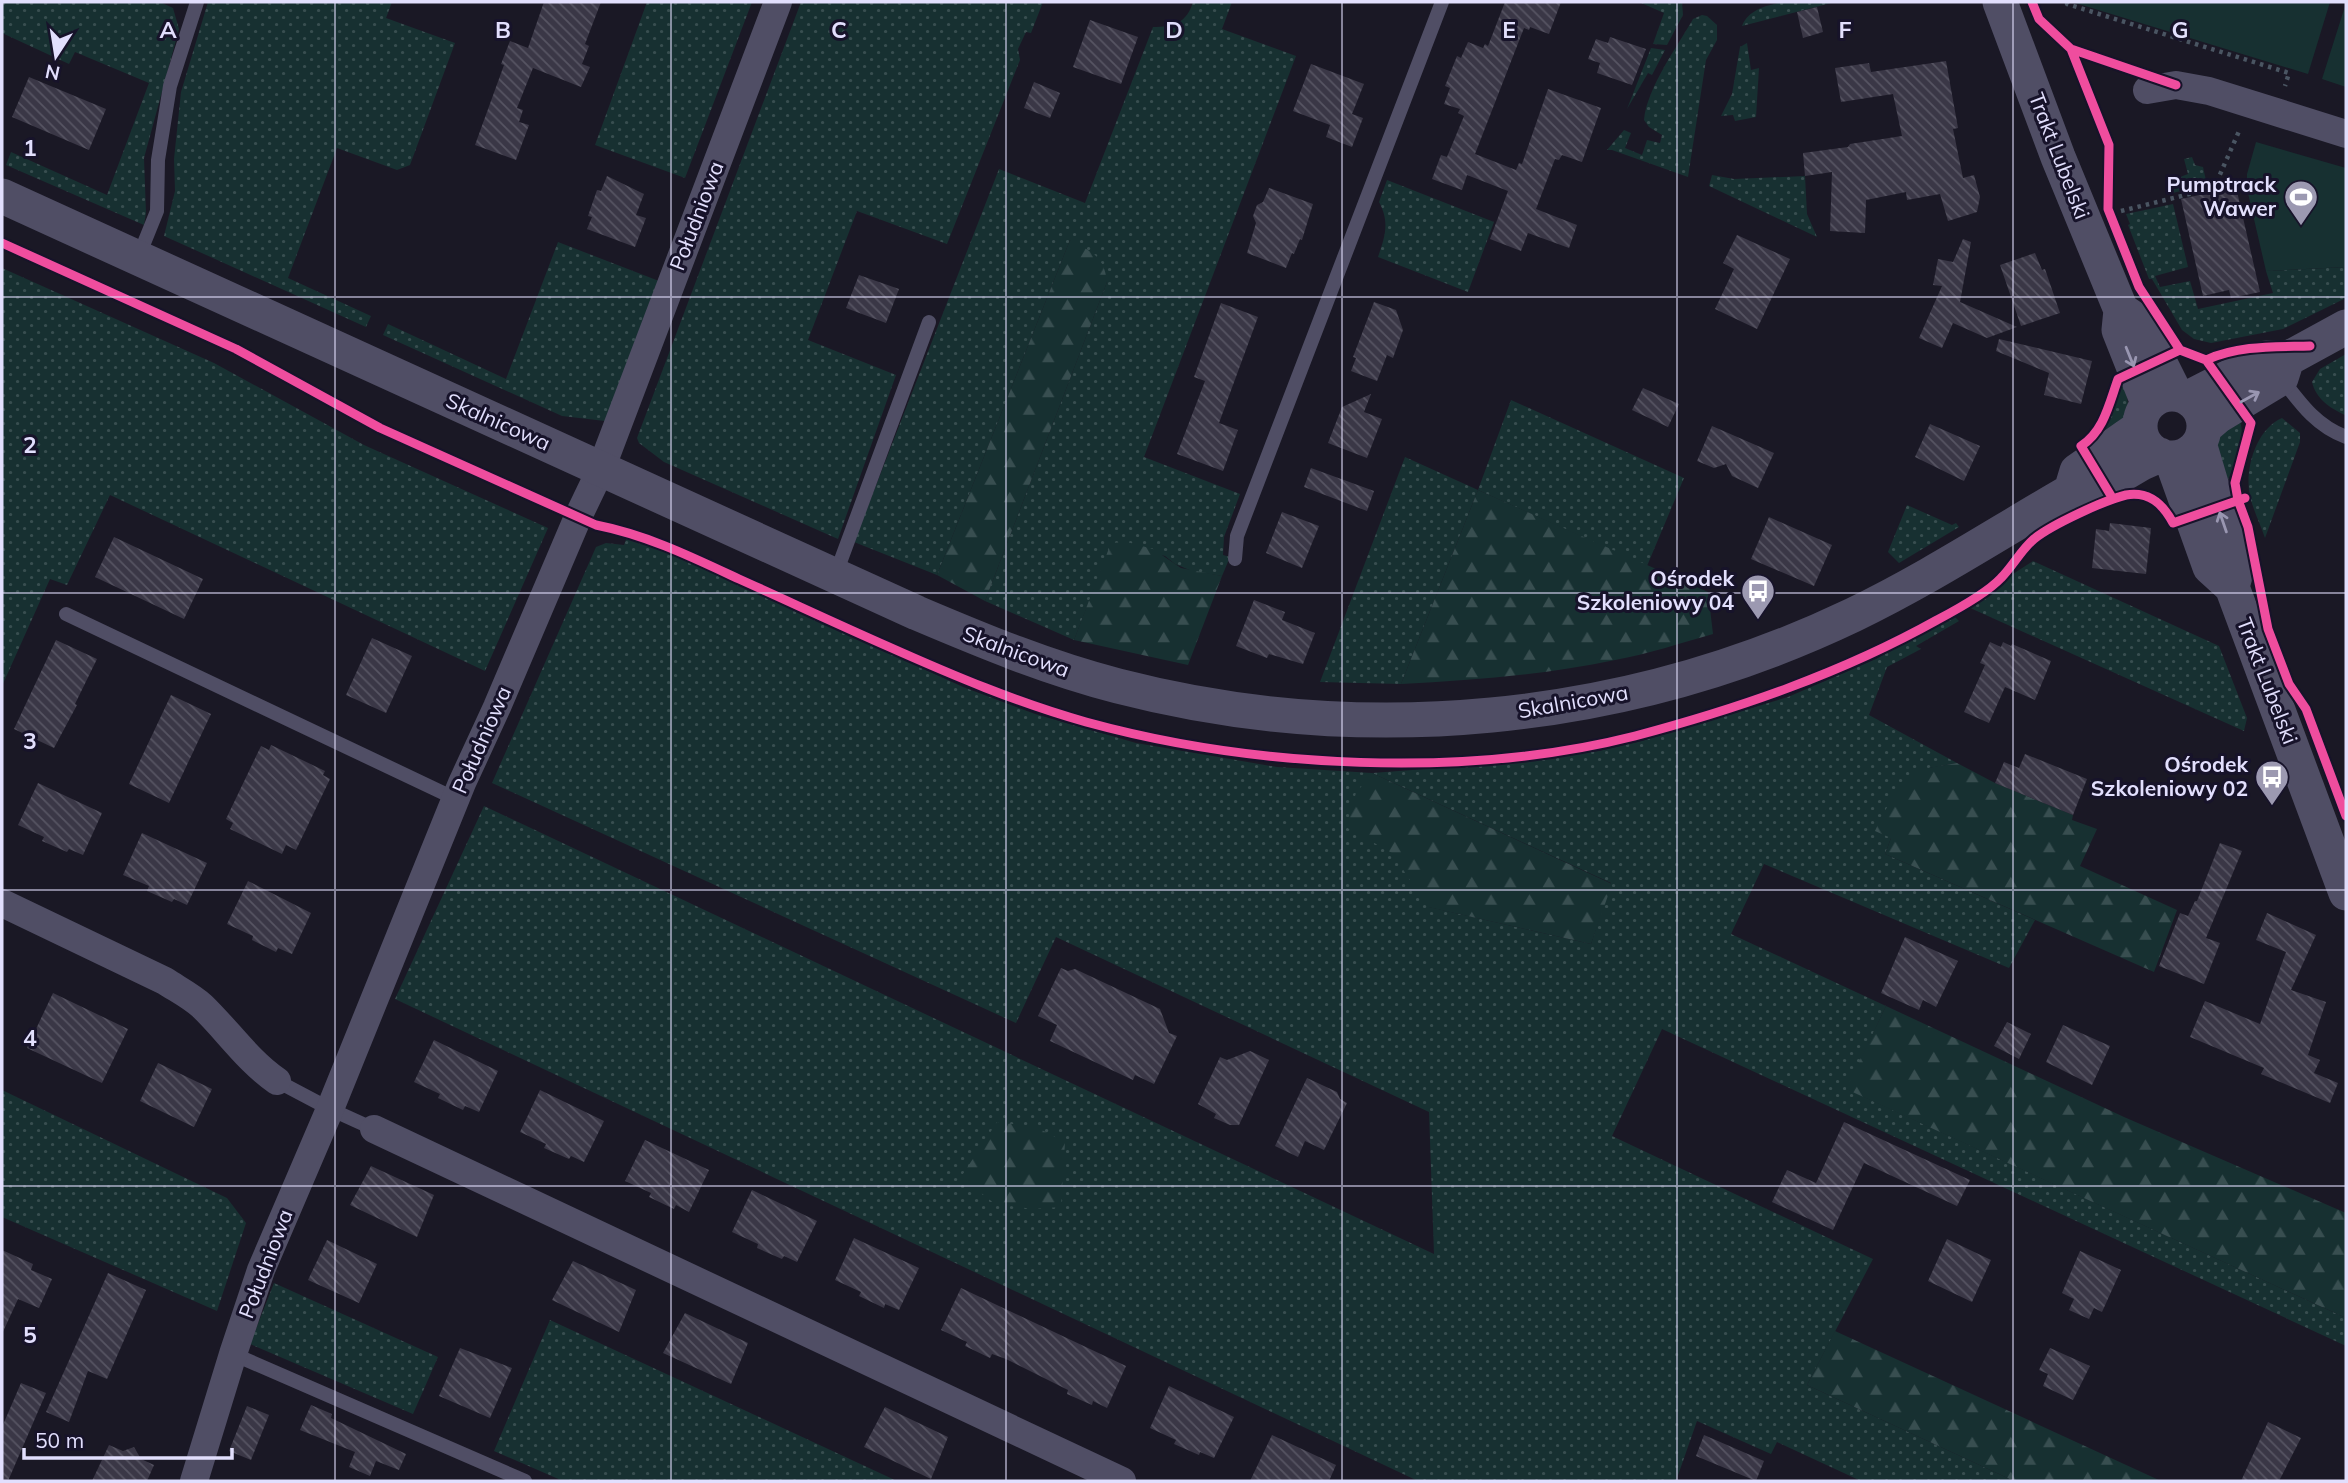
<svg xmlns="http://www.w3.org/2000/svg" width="2348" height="1483" font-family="Mulish,sans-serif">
	<defs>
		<pattern id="grass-dots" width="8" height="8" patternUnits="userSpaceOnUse" patternTransform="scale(1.75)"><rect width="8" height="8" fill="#173031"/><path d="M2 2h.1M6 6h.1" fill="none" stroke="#384e50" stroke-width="1.8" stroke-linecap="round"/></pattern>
		<pattern id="forest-firs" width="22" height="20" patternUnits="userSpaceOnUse" patternTransform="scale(1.75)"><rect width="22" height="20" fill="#173031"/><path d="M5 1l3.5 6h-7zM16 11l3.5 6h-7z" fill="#384e50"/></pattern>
		<pattern id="building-back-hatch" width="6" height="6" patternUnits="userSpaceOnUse" patternTransform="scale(1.75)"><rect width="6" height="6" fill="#3a3746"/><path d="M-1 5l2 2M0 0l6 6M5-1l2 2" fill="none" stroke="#565462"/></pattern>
	</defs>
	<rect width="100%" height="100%" fill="#1a1825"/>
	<path fill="url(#grass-dots)" fill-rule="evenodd" d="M2,2H160L173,8L179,29L144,158L146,213L144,225L6,165L11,152L107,195L149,83L75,52L69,64L2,33Z
		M208,2H392L386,18L455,43L410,165L397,170L337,148L288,278L371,316L366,327L164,236L175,191L174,159L181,92Z
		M647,2H752L685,178L595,145Z
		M801,2H1043L1031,33L1026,32L1018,49L1020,60L947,244L857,211L808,340L896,375L838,539L664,462L639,443L637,438Z
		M1193,2H1232L1222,29L1296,56L1144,457L1240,494L1224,537L1223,555L1230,557L1222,576L1192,571L1175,564L1165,556L1112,543L1074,640L985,601L1107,282L1070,240L937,575L854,542L999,169L1085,203L1153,27C1173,27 1187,23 1193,2Z
		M1639,2H1682L1683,15L1667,45L1653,44L1664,13Z
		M1782,2H1835L1742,26C1749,9 1766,6 1782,2Z
		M1702,15L1707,16L1717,25V40L1706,60L1688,177L1612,150H1607L1624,130L1631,133L1625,148L1642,155L1647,140L1660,143L1662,135L1649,127L1644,120C1647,88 1677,47 1693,19Z
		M1747,43L1751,70L1759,68L1756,117L1735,121L1733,115L1721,116L1732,94L1740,47Z
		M1651,48L1665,50L1652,75L1648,73L1627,109Z
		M2192,157L2195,165L2203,167L2207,185L2168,194L2167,182L2188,174L2184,159Z
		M1712,175L1734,179L1805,176L1807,214L1817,237L1709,186Z
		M1387,180L1494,222L1468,292L1378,257C1385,237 1390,222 1379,202Z
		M2173,204L2188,267L2155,276L2160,287L2190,281L2198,309L2273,293L2266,271L2346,267V298L2283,329L2211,343L2194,339L2182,330L2152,279H2149L2128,225L2130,224L2126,214Z
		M558,242L659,281L605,421L562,416L383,335L388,324L506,379Z
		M2,268L214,363L364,445L548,528L485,671L110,495L67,585L50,579L2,686Z
		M2346,354V413L2345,415C2330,408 2316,399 2312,382L2320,369Z
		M2123,381C2133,416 2129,417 2102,439Z
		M1511,400L1684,478L1647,566L1478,490L1401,684L1320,682L1405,457L1478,490Z
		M2238,417C2248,433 2235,463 2228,480C2217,444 2207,444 2238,417Z
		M2282,418L2300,433V442L2265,538C2260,523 2251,506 2249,490C2246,465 2257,429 2282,418Z
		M1907,505L1952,525L1956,523L1959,527L1899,563L1888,552Z
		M627,537L652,544L963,687L1035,714L1136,743L1277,767L1372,773L1507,763L1599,751L1642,741L1788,697L1876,659L1954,616L1959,621L1916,646L1921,649L1887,667L1869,715L1957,763L1929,768L1891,838L1885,854L2035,920L2009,968L1764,864L1731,934L1886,1006L1847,1089L2346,1318V1346L1662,1029L1612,1136L1873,1259L1807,1385L2014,1481H1861L1777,1442L1771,1454L1697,1421L1676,1481H1418L395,999L484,806L1434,1254L1429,1112L1056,937L1016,1023L492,783L596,547L606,543L624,545ZM1372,773L1611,883L1591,944L1429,907L1392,852Z
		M2033,561L2219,646L2247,718L2244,731L1968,607L2003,585L2013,574Z
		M2,1090L227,1198L246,1223L217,1311L2,1217Z
		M274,1283L438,1357L413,1414L250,1344Z
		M550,1320L897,1481H563L494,1451Z"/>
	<path fill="url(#forest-firs)" d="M1070,240C1091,252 1104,255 1107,282L985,601L937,575Z
		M1478,490L1708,592L1713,634C1681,643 1648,654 1615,660C1544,675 1473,680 1401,684Z
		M1127,542L1153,549L1181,568L1222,576L1188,665L1074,640L1111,543Z
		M1957,763L1995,783L2073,815L2072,820L2097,829L2080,866L2177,910L2154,972L1885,854L1891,838L1875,831C1885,812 1895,787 1913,775C1925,766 1943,766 1957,763Z
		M1372,773L1612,884L1591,944L1428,907L1392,853L1346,827L1356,793Z
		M1886,1006L2124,1117L2346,1213V1318L1846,1089Z
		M997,1122L1036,1127L1065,1142L1061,1207L1033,1209L995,1204L961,1177Z
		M1835,1331L2161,1481H2014L1807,1385Z"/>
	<path fill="#173031" d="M2072,2H2330L2308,74Z
		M2346,3V87L2322,79Z
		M2256,142L2346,168V267L2266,271L2247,189V174Z"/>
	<path fill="url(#building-back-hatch)" d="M544,2H601L585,44L589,46L582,64L590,67L581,87L533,68L517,108L523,110L519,122L529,125L516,160L475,145L504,65L501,64L510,41L528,48Z
		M1505,2H1561L1549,34L1530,27L1529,30L1524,28L1475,154L1516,170L1519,163L1522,164L1548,89L1601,108L1582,162L1562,155L1559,160L1555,159L1536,209L1577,225L1569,248L1528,233L1521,251L1490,239L1508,191L1467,175L1462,190L1432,179L1441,155L1447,157L1464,116L1458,113L1460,109L1444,104L1450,88L1445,86L1457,56L1461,58L1468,42L1483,48L1485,44L1488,46Z
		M1817,7L1823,32L1803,38L1797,12Z
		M1090,20L1138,37L1121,84L1073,67Z
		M1610,37L1646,49L1632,85L1597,73L1600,63L1588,59L1596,39L1608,43Z
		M1946,61L1958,128L1953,129L1963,178L1974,175L1980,197L1977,212L1948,221L1940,194L1907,200L1906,192L1866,200L1865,233L1830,231L1832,172L1805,176L1803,153L1848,147L1850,144L1902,136L1893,94L1841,102L1835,68L1869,63L1871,72Z
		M1311,64L1364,84L1352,114L1363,118L1352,147L1326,137L1330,125L1293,111Z
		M29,77L106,109L89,150L12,117Z
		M1034,82L1060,93L1050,118L1024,108Z
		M607,176L644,194L636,215L646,218L635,247L587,229L592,217L588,216L597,190L601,191Z
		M2236,187L2260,292L2231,298L2229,290L2203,296L2181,199Z
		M1269,188L1313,204L1302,240L1300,239L1294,254L1292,253L1286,268L1247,253L1256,223L1253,216L1257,205L1263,202Z
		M1737,235L1790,259L1757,329L1715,309L1734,269L1723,263Z
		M1963,239L1971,242L1960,302L2017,327L1987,338L1953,323L1942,348L1919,338L1942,286L1933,285L1938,259L1953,262Z
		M2035,253L2042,270L2045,269L2060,313L2021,326L2000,265Z
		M859,275L899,289L886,323L846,308Z
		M1374,302L1396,310L1403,330L1393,358L1387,355L1377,381L1351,371L1356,358L1353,357Z
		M1221,303L1258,317L1219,423L1238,430L1223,471L1177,454L1205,381L1194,377Z
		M1999,339L2092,361L2081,404L2044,395L2049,373L1996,351Z
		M1643,388L1679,404L1668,427L1632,410Z
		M1371,394L1364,412L1382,419L1367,458L1328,443L1342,407Z
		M1930,424L1980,446L1964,481L1915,457Z
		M1712,426L1774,453L1758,488L1732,476L1726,464L1714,468L1697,461Z
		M1311,468L1374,491L1367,511L1304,487Z
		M1282,512L1319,526L1302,568L1266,553Z
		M1769,517L1832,545L1814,586L1751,559Z
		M2110,523L2151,528L2146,574L2092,568L2096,529L2109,531Z
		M114,537L203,579L184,619L95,577Z
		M1254,600L1285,612L1282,620L1315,633L1303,664L1269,654L1267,658L1236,646Z
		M372,638L412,656L386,713L346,695Z
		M56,640L97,659L75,704L77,705L54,748L14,729Z
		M1990,642L2001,647L2003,642L2011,646L2012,644L2051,661L2035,700L2005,687L1989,723L1964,712L1985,665L1980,663Z
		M171,695L211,714L169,803L129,784Z
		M271,745L325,771L323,775L330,779L296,850L286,845L282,854L230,829L233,823L226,819L261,746L269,750Z
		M2025,754L2087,779L2073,815L1995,783L2004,762L2019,768Z
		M38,783L102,813L83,855L69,849L67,852L42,841L44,837L18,825Z
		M142,833L207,863L187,905L174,899L172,902L147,891L149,886L123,875Z
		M2220,843L2242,851L2206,938L2220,943L2204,984L2159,966L2180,913L2188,916L2195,901H2197Z
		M248,881L311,913L292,954L278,948L276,952L252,940L253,936L227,924Z
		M2267,913L2316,935L2291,990L2326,1002L2308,1055L2320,1060L2314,1073L2338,1083L2330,1103L2261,1074L2264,1068L2190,1037L2205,1001L2260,1024L2286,952L2256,940Z
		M1905,937L1958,961L1936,1007L1923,1000L1919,1010L1881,993Z
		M1061,968L1068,971L1075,969L1160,1009L1169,1033L1177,1036L1154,1084L1135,1075L1133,1080L1050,1041L1057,1025L1038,1016Z
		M53,993L128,1029L102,1083L27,1048Z
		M2007,1022L2031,1034L2019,1059L1994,1046Z
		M2063,1025L2110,1046L2092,1085L2046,1062Z
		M434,1040L498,1071L479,1112L465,1106L463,1110L438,1098L440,1094L414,1082Z
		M1250,1051L1269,1060L1239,1125H1230L1214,1118L1216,1114L1198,1104L1220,1057L1227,1060Z
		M158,1063L212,1089L194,1127L140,1101Z
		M1307,1078L1337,1092L1340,1099L1347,1103L1324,1150L1305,1141L1298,1157L1275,1146Z
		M540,1090L604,1121L584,1162L571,1156L569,1159L544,1148L546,1144L520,1132Z
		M1844,1122L1970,1180L1957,1206L1864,1163L1833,1230L1772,1202L1787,1170L1816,1183Z
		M645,1140L709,1170L689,1212L676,1205L674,1209L649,1197L651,1193L625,1181Z
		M371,1166L434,1195L417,1237L350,1205Z
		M752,1190L817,1221L797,1262L784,1256L782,1259L757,1248L758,1244L732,1232Z
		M854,1238L919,1268L899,1310L885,1304L884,1308L859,1296L861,1292L835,1280Z
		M1947,1239L1991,1260L1972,1302L1928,1281Z
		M327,1240L377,1264L359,1303L308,1280Z
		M2,1250L33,1264L31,1270L52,1279L39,1308L18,1299L2,1334Z
		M2080,1251L2121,1270L2102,1312L2094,1308L2089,1319L2069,1310L2074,1299L2062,1293Z
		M573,1261L636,1290L619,1332L552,1300Z
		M108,1273L146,1290L107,1379L88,1371L69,1422L46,1412Z
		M961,1288L1126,1366L1107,1408L1093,1401L1092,1405L1067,1394L1068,1390L1006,1359L992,1354L990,1358L965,1346L967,1342L941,1330Z
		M685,1313L748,1343L731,1384L663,1353Z
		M460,1348L512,1368L490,1418L439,1396Z
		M2050,1348L2090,1366L2073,1400L2043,1386L2048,1374L2039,1370Z
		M21,1383L46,1393L8,1481H2V1427Z
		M1169,1386L1234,1417L1214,1458L1200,1452L1199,1455L1174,1444L1176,1440L1150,1428Z
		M311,1405L332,1414L331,1418L406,1454L399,1470L376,1461L370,1476L349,1467L355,1452L300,1430Z
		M247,1406L269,1415L251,1460L229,1451Z
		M885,1407L948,1437L931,1479L864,1447Z
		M2268,1422L2301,1438L2279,1481H2241Z
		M1272,1435L1336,1465L1329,1481H1250Z
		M1704,1435L1764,1461L1756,1481L1696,1456Z
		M109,1445L123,1451L134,1447L141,1459L154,1465L147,1481H92Z"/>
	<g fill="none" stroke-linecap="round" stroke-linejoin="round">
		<path stroke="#4a5562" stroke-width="4.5" stroke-dasharray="3.5 5" stroke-linecap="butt" d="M2067,2V4L2289,73L2285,86
			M2121,211L2214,188L2240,129"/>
		<path stroke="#504e65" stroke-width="14" d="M138,258L157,211L158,160L170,86L197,2
			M2281,378C2300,403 2316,426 2346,437
			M1235,559L1237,536L1442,2
			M835,576L929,322
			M66,614L456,799
			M277,1081L330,1109L374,1129
			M233,1354L525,1481"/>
		<path stroke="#504e65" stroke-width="28" d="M2147,90L2176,85L2209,91L2346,134
			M2,903L165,981C177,989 191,996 202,1006C228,1031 247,1060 277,1081
			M374,1129L1122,1481
			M194,1481L233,1354L261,1270L330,1109L462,783L497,707L578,517L601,469L778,2"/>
		<path stroke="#504e65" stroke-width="35" d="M2000,2L2058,157L2121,310L2119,330L2148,403
			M2,196L917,613C983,641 1048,668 1118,686C1362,749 1625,724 1853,615C1928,579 1998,533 2071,491L2091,493L2142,463L2160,455
			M2121,310L2140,323L2175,393
			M2140 426a32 32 0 1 1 64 0a32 32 0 1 1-64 0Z
			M2188,398L2266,358L2287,359L2346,327
			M2204,428L2218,416L2281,378L2287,359
			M2199,443L2218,507L2238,565L2232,587
			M2171,458L2210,567L2232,587L2346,893
			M2071,491L2077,471L2140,427"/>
		<g stroke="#17132a" stroke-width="13">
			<path id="cycleway" d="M2032,2L2039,19L2071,49L2109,145L2108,209L2139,287L2180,350L2206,360L2251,423L2235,483L2238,500L2248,527L2268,629L2289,684L2306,709L2346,816
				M2071,49L2176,85
				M2,243L236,349L380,428L596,525C647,535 692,557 739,579C788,601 837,624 887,646C952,675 1018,703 1086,722C1254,768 1466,779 1635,736C1740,708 1842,673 1937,620C1956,610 1986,594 2001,578C2013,566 2021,550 2034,539C2051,525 2105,500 2126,495C2149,491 2163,504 2173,523L2245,498
				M2206,360C2239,345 2275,347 2310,346
				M2113,499L2081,446C2104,431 2109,404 2118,379L2180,350"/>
		</g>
		<use href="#cycleway" stroke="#ef4d9e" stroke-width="9"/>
	</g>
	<defs><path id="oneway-shaft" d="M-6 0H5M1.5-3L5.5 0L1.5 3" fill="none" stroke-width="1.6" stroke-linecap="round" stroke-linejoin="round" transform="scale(1.75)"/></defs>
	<g stroke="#9996b1">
		<use href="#oneway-shaft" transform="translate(2130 357) rotate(68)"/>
		<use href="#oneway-shaft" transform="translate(2250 397) rotate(-29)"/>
		<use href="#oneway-shaft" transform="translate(2223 522) rotate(-109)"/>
	</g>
	<path fill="none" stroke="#e2dffd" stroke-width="2" stroke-opacity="0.55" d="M335,2V1481M671,2V1481M1006,2V1481M1342,2V1481M1677,2V1481M2013,2V1481M2,297H2346M2,593H2346M2,890H2346M2,1186H2346"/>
	<defs>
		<g id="stadium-pin" transform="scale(1.75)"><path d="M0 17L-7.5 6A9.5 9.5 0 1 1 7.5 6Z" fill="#9c99b1" stroke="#17132a"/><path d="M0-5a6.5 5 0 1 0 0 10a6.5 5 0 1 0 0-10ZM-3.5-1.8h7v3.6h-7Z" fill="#fff"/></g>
		<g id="bus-pin" transform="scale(1.75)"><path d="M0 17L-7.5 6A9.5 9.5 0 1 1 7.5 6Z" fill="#9c99b1" stroke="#17132a"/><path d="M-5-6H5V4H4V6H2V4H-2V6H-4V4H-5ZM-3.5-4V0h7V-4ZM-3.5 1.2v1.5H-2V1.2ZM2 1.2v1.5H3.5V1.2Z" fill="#fff"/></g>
	</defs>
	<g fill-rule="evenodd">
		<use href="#stadium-pin" x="2301" y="197"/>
		<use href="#bus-pin" x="1758" y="591"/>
		<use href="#bus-pin" x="2272" y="777"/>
	</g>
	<g text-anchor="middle" stroke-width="6" stroke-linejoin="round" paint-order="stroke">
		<g font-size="21" fill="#e2dffd" stroke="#17132a">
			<text transform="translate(2059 156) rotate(69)" y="7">Trakt Lubelski</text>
			<text transform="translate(697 216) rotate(-69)" y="7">Południowa</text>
			<text transform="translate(498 422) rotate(24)" y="7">Skalnicowa</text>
			<text transform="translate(1016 652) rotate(20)" y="7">Skalnicowa</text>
			<text transform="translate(2267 681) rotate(69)" y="7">Trakt Lubelski</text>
			<text transform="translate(1573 702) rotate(-10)" y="7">Skalnicowa</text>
			<text transform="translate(482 740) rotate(-66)" y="7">Południowa</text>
			<text transform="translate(266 1264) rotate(-69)" y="7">Południowa</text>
		</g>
		<g font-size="21" font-weight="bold" fill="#e2dffd" stroke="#17132a" text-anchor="end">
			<text x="2276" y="192">Pumptrack<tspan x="2276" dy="24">Wawer</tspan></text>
			<text x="1734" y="586">Ośrodek<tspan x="1734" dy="24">Szkoleniowy 04</tspan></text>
			<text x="2248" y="772">Ośrodek<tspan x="2248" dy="24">Szkoleniowy 02</tspan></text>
		</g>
	</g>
	<g font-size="23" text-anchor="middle" font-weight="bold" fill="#e2dffd" stroke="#17132a" stroke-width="6" stroke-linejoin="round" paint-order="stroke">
		<text x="168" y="38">A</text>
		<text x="503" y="38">B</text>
		<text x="839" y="38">C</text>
		<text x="1174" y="38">D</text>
		<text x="1509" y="38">E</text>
		<text x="1845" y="38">F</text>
		<text x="2180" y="38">G</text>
		<text x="30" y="156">1</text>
		<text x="30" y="453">2</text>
		<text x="30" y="749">3</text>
		<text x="30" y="1046">4</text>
		<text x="30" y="1343">5</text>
	</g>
	<rect width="2348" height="1483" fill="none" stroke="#e2dffd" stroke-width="7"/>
	<g transform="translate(56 56) rotate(192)" stroke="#17132a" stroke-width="5" paint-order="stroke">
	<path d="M0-5L12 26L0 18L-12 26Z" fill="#e2dffd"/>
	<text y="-10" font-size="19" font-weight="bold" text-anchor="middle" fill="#e2dffd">N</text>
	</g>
	<path d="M24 1448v10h208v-10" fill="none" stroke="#e2dffd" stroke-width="3.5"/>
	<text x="35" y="1448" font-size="21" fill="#e2dffd" stroke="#17132a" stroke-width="5" paint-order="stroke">50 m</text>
</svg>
